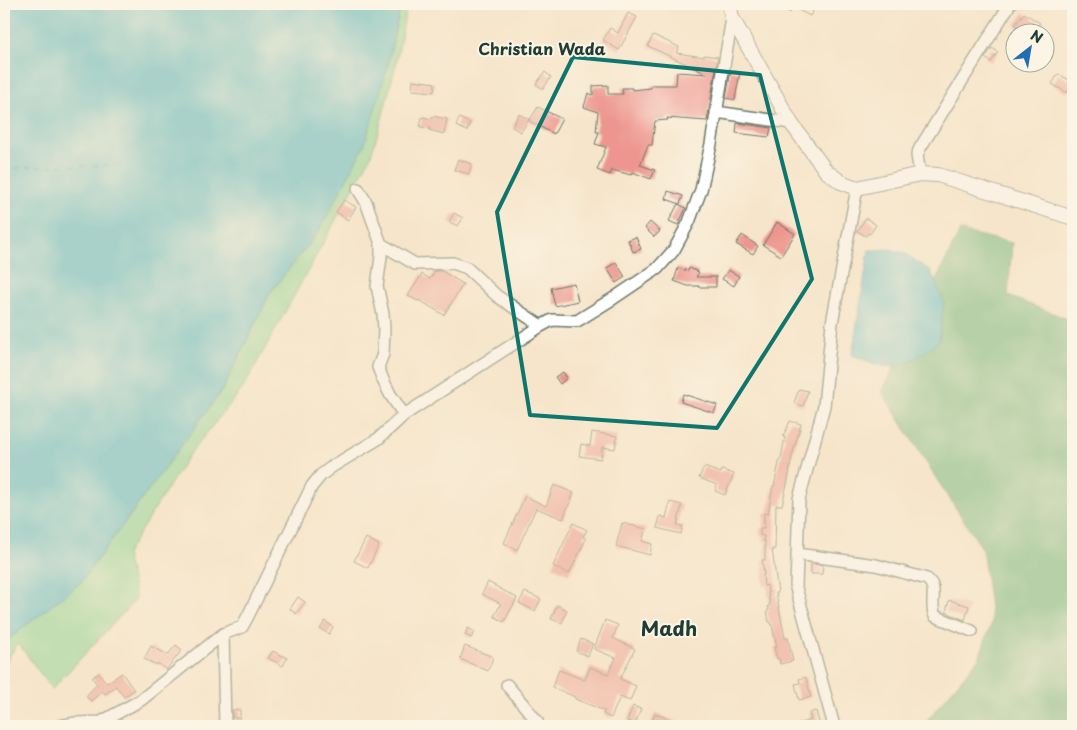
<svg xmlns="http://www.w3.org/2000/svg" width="1077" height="730" font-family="'Playpen Sans',sans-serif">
	<rect width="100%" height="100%" fill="#fcf5e5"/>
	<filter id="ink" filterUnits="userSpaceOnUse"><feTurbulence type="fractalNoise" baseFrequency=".02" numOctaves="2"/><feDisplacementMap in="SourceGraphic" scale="10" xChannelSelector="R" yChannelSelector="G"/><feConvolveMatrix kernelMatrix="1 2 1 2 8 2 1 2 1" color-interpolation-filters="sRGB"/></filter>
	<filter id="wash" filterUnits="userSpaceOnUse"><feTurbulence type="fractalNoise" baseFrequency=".0096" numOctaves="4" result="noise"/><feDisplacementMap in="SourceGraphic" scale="20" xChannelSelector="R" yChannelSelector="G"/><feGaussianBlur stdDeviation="1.12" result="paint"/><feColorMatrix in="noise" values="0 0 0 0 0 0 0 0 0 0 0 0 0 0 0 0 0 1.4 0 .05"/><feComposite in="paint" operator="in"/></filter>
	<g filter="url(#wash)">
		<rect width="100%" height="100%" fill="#f6e5cb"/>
		<path fill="#84d595" stroke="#528964" d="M401,4H407L396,64L380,126L370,158L243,388L188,456L126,554L136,599L52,689L18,643L4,665V643L80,583L223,389L270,293L319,231L386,72Z"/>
		<path fill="#6bb67e" stroke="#457a59" d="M960,231L1012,243L1008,296L1073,321V726H927V720L979,658L992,622L982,548L936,478L882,392Z"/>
		<path fill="#4db9c8" stroke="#367b7e" d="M4,4H401L386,72L364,146L319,231L270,293L223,389L80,583L4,643Z
			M890,249L905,253L931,272L944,302L939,340C923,355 902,372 878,365C869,362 860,358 852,355L869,250Z"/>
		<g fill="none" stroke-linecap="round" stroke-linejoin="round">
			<path stroke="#2a5c59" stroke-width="1" stroke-dasharray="6 5" stroke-linecap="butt" d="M4,168L125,165"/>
		</g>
		<g id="blocks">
			<path fill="#ed968f" d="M776,4H817L810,16L793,7L790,13Z
				M628,13L637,17L619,50L603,40L610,28L618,33Z
				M1024,13L1040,23L1033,32H1026L1015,25Z
				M653,35L679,47L676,53L704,57V55L718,57L707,121L667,118L668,120L655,121L652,145H648L640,165L655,170L651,179L632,172L631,175L612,170L610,175L597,170L606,147L595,144L599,132H596L598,112L584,107L588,93L593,95V86L608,85V94H623L622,88H632V90L651,88V85H676L677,72L707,74L648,46Z
				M992,48L998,52L991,62L985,58Z
				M731,70L740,72L735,100L726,98Z
				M545,72L551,77L543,89L536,84Z
				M1058,74L1073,82L1067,93L1052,84Z
				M413,80L435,83L434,92L412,90Z
				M538,107L562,119L554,134L529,121Z
				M519,114L529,119L521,132L512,127Z
				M433,116L447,119L444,134L429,130L430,128L420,127L422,117L432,119Z
				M459,118L470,123L467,131L456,126Z
				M737,123L771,128L769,137L736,133Z
				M458,159L472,164L469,174L454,170Z
				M668,191L683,196L680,204L666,199Z
				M344,200L356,207L348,220L336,212Z
				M678,204L686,208L678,225L669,221Z
				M454,213L463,218L458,226L449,222Z
				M866,218L876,225L870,234L868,233L866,236L857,231Z
				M650,222L660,231L654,237L645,228Z
				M777,222L795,234L781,256L763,245Z
				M742,235L758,246L753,254L736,244Z
				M636,237L641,249L633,252L628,240Z
				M616,262L625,277L616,283L607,268Z
				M678,268L688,271L689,268L699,272L696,277H716V287H699V286H688L674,281Z
				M728,270L739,276L734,286L722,279Z
				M435,271H442L463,284L444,315L419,300L418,301L408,296L422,274L430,279Z
				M574,283L578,301L555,306L551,288Z
				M563,372L567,378L560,384L555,377Z
				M799,389L808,391L803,406L794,403Z
				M683,394L717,405L714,413L681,402Z
				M790,421L801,424L792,456L788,480L782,505H776L775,549H772L778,593H776L785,638H788L793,661L780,664L779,658L777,659L774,647H777L771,622H769L767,611L769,610L768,606L770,605L767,585L764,586L763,575L764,574L762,560H765V541H763L764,536L760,535V528H764V513L768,514L773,486L774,487L780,458H781L785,437H783Z
				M592,432L617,436L615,449L602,447L601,459L579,456L581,444L590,446Z
				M704,467L721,473L722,470L734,474L725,495L715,491L717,485L699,478Z
				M554,485L574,493L563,519L536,508L517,550L504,543L525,496L546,506Z
				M670,502L682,505L677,525L683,526L681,534L657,528L660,516L666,518Z
				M573,523L587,530L583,537L586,539L569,574L553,566Z
				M622,523L646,529L642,541L652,544L650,555L616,546Z
				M366,538L379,545L368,568L354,561Z
				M811,564L823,565L822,574H811Z
				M488,582L517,598L504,622L494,616L501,604L482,594Z
				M525,592L541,599L535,611L519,603Z
				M298,597L305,602L296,614L290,609Z
				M949,600L969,606L965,620L946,612Z
				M557,605L567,610L562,623L551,619Z
				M605,620L618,625L613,638L635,649L620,679L636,686L630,701L620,697L611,718L603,714L605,711L575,699V697L552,687L559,670L585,680L590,667L608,674L616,658L594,649Z
				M325,621L333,627L329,634L320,629Z
				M468,628L475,632L471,638L465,635Z
				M581,639L593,644L588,656L576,651Z
				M176,645L182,650L166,670L158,663L157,665L144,659L151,646L168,655Z
				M465,646L493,657L488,671L460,659Z
				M273,651L287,658L283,666L268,658Z
				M99,673L107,683L122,673L134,690L124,697L116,686L105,694L102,691L91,701L86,696L97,684L92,678Z
				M806,677L811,697L799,700L795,684L800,683L799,679Z
				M633,706L641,709L635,724L627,721Z
				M232,710H240V718H232Z
				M816,711L820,726H797V724L811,720L809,713Z
				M655,713L687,726H650Z"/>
		</g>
	</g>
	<g filter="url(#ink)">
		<use href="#blocks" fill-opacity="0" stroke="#6a7869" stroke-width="1"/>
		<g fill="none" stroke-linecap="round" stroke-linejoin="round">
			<g stroke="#6a7869" stroke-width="14">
				<path id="minor" d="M716,112L791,123
					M920,174L917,155L920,148L1010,4
					M358,189L366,202L381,244V257L377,286L383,314L384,329L383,354L378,367L383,380L390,394L404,415
					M381,244L415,264L453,263L467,268L497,296L541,326
					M797,554L876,565L927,579C939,588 929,604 935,616L972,631
					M223,634L225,726
					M507,685L537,721V726
					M59,726L76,723L101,722L141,700L223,634L242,627L248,616L312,486L321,475L333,466L378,439L404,415L541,326L552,320L577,321L614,298L657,269L674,250L689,222L701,190L711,144L732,18
					M834,726L796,588L799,499L824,406L832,323L857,188"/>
			</g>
			<g stroke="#6a7869" stroke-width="16">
				<path id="tertiary" d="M729,4L732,18L791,123L826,171L841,182L857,188L920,174L938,175L1073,218"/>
			</g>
			<use href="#minor" stroke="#fff" stroke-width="11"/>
			<use href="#tertiary" stroke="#fff" stroke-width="14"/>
		</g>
	</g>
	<path d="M0 0H1077V730H0ZM573,57L760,75L812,279L717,428L530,415L497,212Z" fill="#f6e5cb" fill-opacity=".55" fill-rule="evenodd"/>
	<path fill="none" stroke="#0f766e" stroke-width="4" stroke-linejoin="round" d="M573,57L760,75L812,279L717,428L530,415L497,212Z"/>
	<g text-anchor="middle" stroke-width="4" stroke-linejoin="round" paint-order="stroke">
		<g font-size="16" font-weight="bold" fill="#1f3d34" stroke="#fcf5e5">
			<text x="542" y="55">Christian Wada</text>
		</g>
		<g font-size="20" font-weight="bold" fill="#1f3d34" stroke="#fcf5e5">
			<text x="669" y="636">Madh</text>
		</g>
	</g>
	<rect width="1077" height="730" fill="none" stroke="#fcf5e5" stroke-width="20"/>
	<g transform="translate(1030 48) rotate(31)"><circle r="24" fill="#fcf5e5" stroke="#a4ab9e"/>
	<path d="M0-4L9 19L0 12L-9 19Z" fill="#1f6fb2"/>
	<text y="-8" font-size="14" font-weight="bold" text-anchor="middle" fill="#1f3d34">N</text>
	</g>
</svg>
